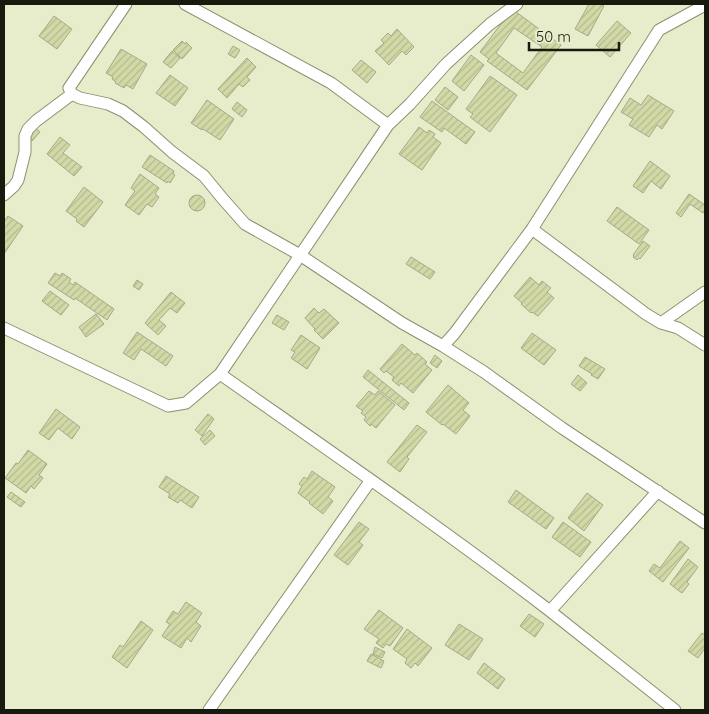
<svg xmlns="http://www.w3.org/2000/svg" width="709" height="714" font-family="Quicksand,sans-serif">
	<defs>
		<pattern id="building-hatch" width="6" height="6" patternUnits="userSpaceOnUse" patternTransform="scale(1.25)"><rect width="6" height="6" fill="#d2d9a6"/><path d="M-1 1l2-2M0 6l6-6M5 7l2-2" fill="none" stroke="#b4ba8e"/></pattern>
	</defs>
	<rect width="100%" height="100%" fill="#e7ecca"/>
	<path fill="url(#building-hatch)" stroke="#a5a989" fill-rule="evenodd" d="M589,4H599L604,6L588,36L575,29Z
		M512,9L561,45L527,90L487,61L489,59L480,52ZM514,28L542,47L523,73L496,53Z
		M54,16L72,29L57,49L39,36Z
		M617,21L631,33L610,57L596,45Z
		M397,29L414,47L406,55L402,51L389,65L375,51L384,43L381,40L388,33L391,36Z
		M182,41L185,44L186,42L192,48L182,59L173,50Z
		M233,46L240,50L235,58L228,54Z
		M121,49L147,64L133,89L126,85L124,88L115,83L116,82L112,79L113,77L106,73Z
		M172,51L180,58L171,68L163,62Z
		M471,55L484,65L464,91L452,81Z
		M247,58L256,67L247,77L250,80L243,87L239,84L227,98L218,89Z
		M361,60L376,72L367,83L352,70Z
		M170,75L188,88L175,106L156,93Z
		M490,76L517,95L490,132L470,117L473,114L466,109Z
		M445,87L458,97L448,110L435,100Z
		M648,95L674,111L662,129L657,125L649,137L629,125L633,119L621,112L630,98L641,105Z
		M207,100L234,119L220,140L203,129L202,130L191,123Z
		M432,101L475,132L466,144L444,128L442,132L420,117Z
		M237,102L247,110L242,117L232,109Z
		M419,127L427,133L429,130L435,134L433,137L441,143L422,170L399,154Z
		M35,128L40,132L32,141L27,137Z
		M60,137L70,145L63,153L82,167L74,176L47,154Z
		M150,155L174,171L173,174L175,175L170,183L168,181L167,183L142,167Z
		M650,161L670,176L661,189L651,181L643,193L633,186Z
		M140,174L159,188L155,194L159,197L152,207L147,204L139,215L125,205L135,191L131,188Z
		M84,187L103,202L84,227L76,221L77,219L66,211Z
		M689,194L705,205V210L703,213L690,204L681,217L676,213Z
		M189 203a8 8 0 1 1 16 0a8 8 0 1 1-16 0Z
		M617,207L649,230L639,244L607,221Z
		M8,216L23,226L4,254V222Z
		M643,241L650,246L640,259L639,258L637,260L633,257L634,256L633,255Z
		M411,257L435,272L430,279L406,264Z
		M55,273L60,276L62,273L71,279L69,282L73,285L75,282L114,309L107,320L75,298L74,300L48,283Z
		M530,277L539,285L542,281L551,288L547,292L554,298L538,316L532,312L531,313L521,304L522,303L514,296Z
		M137,280L143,284L139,290L133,286Z
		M50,291L69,305L61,315L42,301Z
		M171,292L185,303L177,313L170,308L159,320L166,326L158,335L145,323Z
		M314,308L319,313L324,309L339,323L323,339L314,330L315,329L305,318Z
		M96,314L104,324L86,337L79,327Z
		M277,315L289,322L284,330L272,323Z
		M137,332L173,356L166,366L141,349L134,360L123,353Z
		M532,333L556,350L544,365L521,348Z
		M301,335L320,348L307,369L291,358L295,352L291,350Z
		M402,344L415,355L417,353L427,362L425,364L432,370L413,393L401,383L399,386L392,380L394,377L386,371L384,373L380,369Z
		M435,355L442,361L437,368L430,363Z
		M585,357L605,369L598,379L591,375L592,374L579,366Z
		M368,370L409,403L404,410L363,377Z
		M578,375L587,383L580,391L571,384Z
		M448,385L469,403L463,410L470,416L456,434L443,424L442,425L426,412Z
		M369,391L375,395L378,391L395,405L376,428L371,424L370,426L364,420L366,417L361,413L363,411L356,406Z
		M56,409L80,427L72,439L58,428L49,440L39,433Z
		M208,414L214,419L202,436L195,430Z
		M417,425L427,432L407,457L409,459L400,472L387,462Z
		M210,430L215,436L205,445L200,439Z
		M28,450L47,464L39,475L43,478L34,489L31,486L26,493L5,478L16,463L18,464Z
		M312,471L335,487L328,497L333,501L323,514L309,503L310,502L298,493L302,486L299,484L304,477L307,479Z
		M166,476L199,497L192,508L180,500L178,503L168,497L170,494L159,487Z
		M516,490L554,518L546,529L508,502Z
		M11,492L25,502L21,507L7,497Z
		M587,493L603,505L584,531L568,518Z
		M359,522L369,529L359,542L363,545L348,565L334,555Z
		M563,522L591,542L580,557L552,537Z
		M680,541L689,548L663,582L649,571L654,564L660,568Z
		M688,559L698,567L687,582L689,584L682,593L670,584Z
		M186,602L202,613L196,622L201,626L191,642L187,638L181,648L162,636L170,624L166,622L173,611L178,614Z
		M379,610L403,628L390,646L386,644L383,648L376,643L379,639L364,629Z
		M529,614L544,624L535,637L520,626Z
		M141,621L153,630L127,668L112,657L120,645L123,647Z
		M459,624L483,639L469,660L445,645Z
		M407,629L432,648L418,666L415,663L411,668L405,663L407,659L393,649Z
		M702,633L705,635V648L698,658L688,651Z
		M375,647L385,652L382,658L373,654Z
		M371,654L384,661L381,668L367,661Z
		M484,663L505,679L498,689L477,673Z"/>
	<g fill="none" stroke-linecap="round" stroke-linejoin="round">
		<g stroke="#8c9071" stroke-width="13">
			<path id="street" d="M126,4L69,88L72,94L80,98L108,104L123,111L144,127L172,152L204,176L222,198L245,224L300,255L402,323L443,346L484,372L562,428L705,523
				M185,4L331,83L388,125
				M4,195L14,186L18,180L25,152V136L28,129L36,121L72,94
				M532,229L646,314L661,323L678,328L705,345
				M661,323L705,292
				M4,328L168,406L186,403L220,374L388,125L410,104L446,64L490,24L517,4
				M443,346L454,334L532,229L659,30L705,5
				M220,374C331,452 443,529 550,611C592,644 633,677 675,710
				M550,611L658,491
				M209,710L371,480"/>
		</g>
		<use href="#street" stroke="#fff" stroke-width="11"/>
	</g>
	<rect width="709" height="714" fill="none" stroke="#181a0e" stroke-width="10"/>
	<path d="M529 42v8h90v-8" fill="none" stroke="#181a0e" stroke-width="2.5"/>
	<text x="536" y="42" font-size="15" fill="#181a0e" stroke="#e7ecca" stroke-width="4" paint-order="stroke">50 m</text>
</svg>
